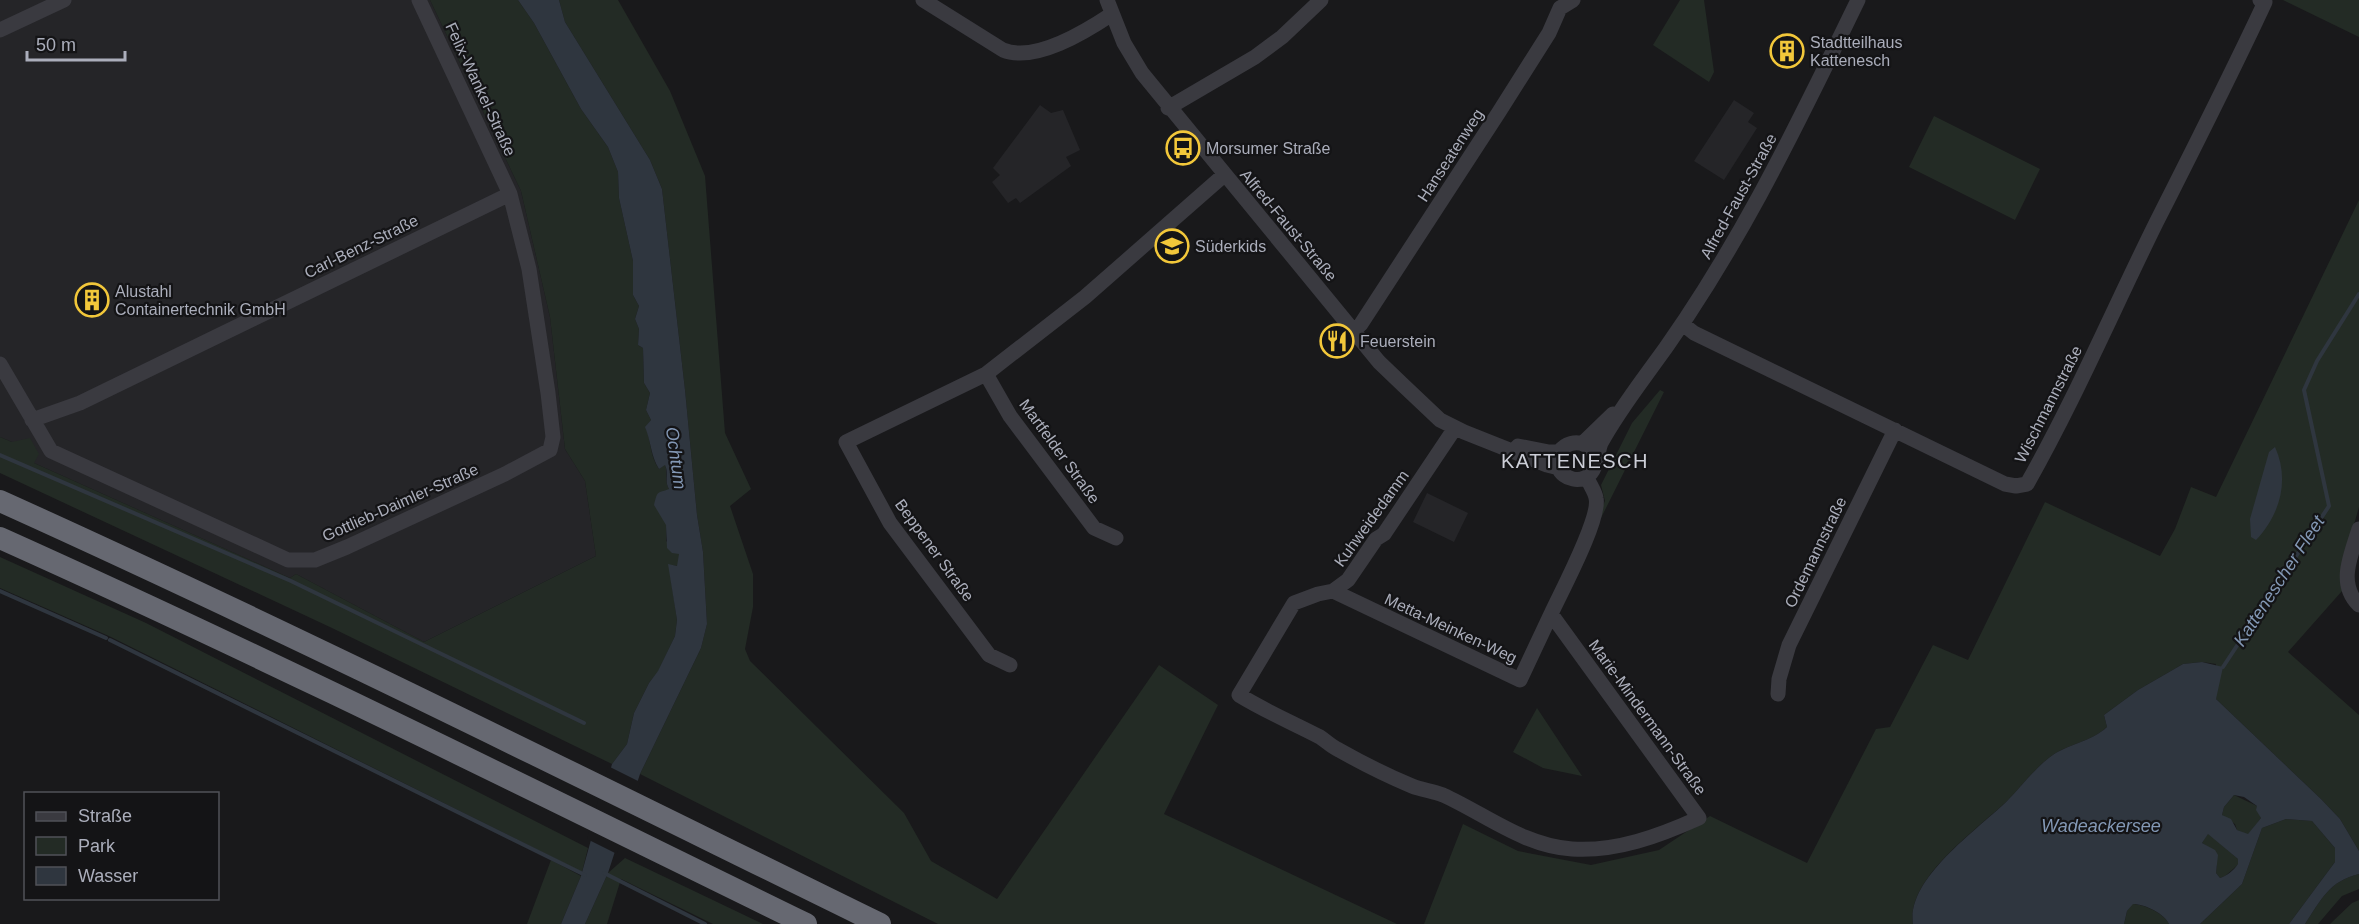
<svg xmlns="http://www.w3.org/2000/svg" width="2359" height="924" font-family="Helvetica,sans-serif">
	<rect width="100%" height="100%" fill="#19191b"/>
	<path fill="#252528" d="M0,0H430L521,191L550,317L565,449L585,481L596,556L424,642L296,574L290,578L34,463L12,442L0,437Z
		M1734,100L1754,113L1748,122L1757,128L1724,180L1694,161Z
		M1040,105L1051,113L1063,110L1080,150L1066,157L1071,166L1020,203L1016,198L1008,203L992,182L1000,175L993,168Z
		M1427,493L1468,513L1454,542L1413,522Z"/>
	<path fill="#232b25" d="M430,0H518L534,23L581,109L608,147L618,172L619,198L633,261V295L639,306L635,319L639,329L638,345L643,348L644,383L650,393L646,410L651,420L646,427C651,441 650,457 659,469L665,464C668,472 664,481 669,489L666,541L680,553L678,566L669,565L677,620L675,636L658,672L649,683L634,713L627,744L612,764L332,628L0,473V437L12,442L30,438L39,454L34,463L290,578L296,574L424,642L596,556L585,481L565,449L550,317L521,191Z
		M559,0H618L670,91L705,176L725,433L751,489L730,506L753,574V607L745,649L750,661L904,813L931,861L997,899L1159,665L1218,705L1164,814L1397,924H938L640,774L701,648L707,624L703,552L697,515L685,390L662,189L650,160L565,22Z
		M1680,0H1704L1714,72L1709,82L1653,45Z
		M2283,0H2359V37Z
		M1934,116L2040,169L2015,220L1909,167Z
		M2359,200V507L2342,566V591L2288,652L2359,715V851L2340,819L2321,799L2216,699V664L2202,662L2183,664L2138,690L2104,715L2107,727C2091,742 2067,744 2050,757C2034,769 2022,786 2008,800C1978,829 1906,878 1913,924H1424L1463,824L1518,851L1591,865L1659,850L1710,816L1807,863L1876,729L1890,727L1933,645L1968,660L2045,502L2160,556L2175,529L2191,487L2216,497Z
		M1660,390L1664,392L1601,518L1598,516L1605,501L1601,485L1632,423Z
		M0,557L146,623L588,848L582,872L111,637L0,588Z
		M1537,708L1582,776L1543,768L1513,752Z
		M2234,795L2257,806L2261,818L2248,835L2237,830L2235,824L2222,815L2224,807Z
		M2286,819L2312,821L2335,848V862L2289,924H2200L2242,884L2262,828Z
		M2208,833L2238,859L2239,864L2225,876L2220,878L2216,873C2218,853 2219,854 2202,843Z
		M625,858L763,924H713L621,879L607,924H585L608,873Z
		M551,860L581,876L561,924H527Z
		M2359,874V889L2342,896L2318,924H2305C2321,900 2329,881 2359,874Z
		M2359,900V924H2330L2352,903Z
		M2132,904C2144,904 2165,914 2169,924H2124L2127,911Z"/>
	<path fill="#2f363f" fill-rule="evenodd" d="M518,0H559L565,22L650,160L662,189L685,390L697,515L703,552L707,624L701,648L640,774L608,873L585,924H561L581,876L612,764L627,744L634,713L649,683L658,671L675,636L677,620L668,564L677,566L679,554L672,553L667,548L666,525L654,505C658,489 657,494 669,489C664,481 669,473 665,465L659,469C651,457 651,441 645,427L651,420L646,410L650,393L644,383L643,348L638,345L639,329L635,319L639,306L633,295V261L619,198L618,172L608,147L581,109L534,23Z
		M2275,447C2290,480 2280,515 2256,540L2251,537L2250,519L2269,452Z
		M2202,662L2223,667L2216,699L2321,799L2340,819L2359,851V874C2329,881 2321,900 2305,924H2289L2335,862V848L2312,821L2286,819L2262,828L2242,884L2200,924H2169C2165,914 2145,904 2133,904L2127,911L2124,924H1913C1906,878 1979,829 2008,800C2022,786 2034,769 2050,757C2067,744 2091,742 2107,727L2104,715L2138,690L2183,664ZM2234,795L2244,797L2257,806L2256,810L2261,818L2248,834L2237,830L2231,819L2222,815L2224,807ZM2208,834L2238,859V864C2234,870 2227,876 2220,878L2216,873L2218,855L2215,850L2202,843Z"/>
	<path fill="#19191b" d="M608,766L640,782L617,854L587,839Z"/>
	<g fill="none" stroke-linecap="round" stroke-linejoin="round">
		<path stroke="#2f363f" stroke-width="4" d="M0,455L291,581L584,723
			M0,591L106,638
			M110,640L585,875
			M2223,667L2329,506L2304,390L2317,361L2359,294
			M604,873L705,924"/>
		<path stroke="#3a3a40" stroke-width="15" d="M923,0L1003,50C1035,63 1085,32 1112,14
			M1107,0L1124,43L1142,73L1379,362L1403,385L1440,420L1464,432L1547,465L1559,468
			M0,30L64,0
			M1168,108L1255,57L1282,37L1321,0
			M1684,325L1694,333L2005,484L2016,486L2027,484C2075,399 2113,310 2156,223C2193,150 2230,77 2265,2L2260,0
			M1354,331L1361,324L1499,112L1549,33L1560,8L1573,0
			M0,364L51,451L288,560H315L347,547L505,474L550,450L553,437L548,393L529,269L510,194L419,0
			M986,374L1010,416L1094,528L1116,538
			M32,420L80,403L510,194
			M1455,428L1384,534L1376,539L1348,580L1333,591L1318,594L1294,603L1239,695C1265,711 1293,723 1320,737C1326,741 1332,747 1339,750C1362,763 1388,776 1412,786C1422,790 1433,791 1443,795C1485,814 1524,846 1572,849C1616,852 1659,836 1699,818L1551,614C1561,592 1601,518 1596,498C1595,491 1589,484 1587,477
			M1583,443L1613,414
			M1518,446L1549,452H1560
			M1596,459C1588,431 1550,443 1558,467C1563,480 1582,484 1591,473C1598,465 1597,453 1601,443C1614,419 1630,397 1646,375C1733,259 1795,130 1858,0
			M2359,529C2351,555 2337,584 2359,605
			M1333,591L1520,680L1551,614
			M1010,665L989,655L890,523L846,442L986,374L1085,297L1224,175
			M1778,694L1779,679L1789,645L1895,430"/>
		<path stroke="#666871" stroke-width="22" d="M0,501C297,635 588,781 880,924
			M0,538C272,660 538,793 806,924"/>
	</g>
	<defs>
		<g id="building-ring" transform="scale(1.725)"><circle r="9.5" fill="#141416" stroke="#f2c73a" stroke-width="1.5"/><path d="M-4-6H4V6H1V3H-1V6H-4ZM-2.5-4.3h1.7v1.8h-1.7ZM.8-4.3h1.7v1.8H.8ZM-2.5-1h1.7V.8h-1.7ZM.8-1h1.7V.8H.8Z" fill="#f2c73a"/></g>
		<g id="bus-ring" transform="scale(1.725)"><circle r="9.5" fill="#141416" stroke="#f2c73a" stroke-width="1.5"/><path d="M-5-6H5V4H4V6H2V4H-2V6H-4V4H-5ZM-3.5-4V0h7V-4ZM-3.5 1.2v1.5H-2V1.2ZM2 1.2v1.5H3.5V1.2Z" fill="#f2c73a"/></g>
		<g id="school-ring" transform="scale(1.725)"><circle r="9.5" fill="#141416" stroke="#f2c73a" stroke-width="1.5"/><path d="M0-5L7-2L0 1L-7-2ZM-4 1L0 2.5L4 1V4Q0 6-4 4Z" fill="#f2c73a"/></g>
		<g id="restaurant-ring" transform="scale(1.725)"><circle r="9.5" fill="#141416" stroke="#f2c73a" stroke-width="1.5"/><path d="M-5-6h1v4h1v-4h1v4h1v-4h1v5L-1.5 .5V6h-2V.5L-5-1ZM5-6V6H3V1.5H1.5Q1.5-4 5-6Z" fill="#f2c73a"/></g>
	</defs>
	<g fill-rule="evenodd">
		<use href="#building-ring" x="1787" y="51"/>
		<use href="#bus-ring" x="1183" y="148"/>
		<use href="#school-ring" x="1172" y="246"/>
		<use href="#building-ring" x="92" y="300"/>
		<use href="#restaurant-ring" x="1337" y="341"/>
	</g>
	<g text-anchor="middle" stroke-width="4.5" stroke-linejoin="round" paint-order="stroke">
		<g font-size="16" fill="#abaebb" stroke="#141416" text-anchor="start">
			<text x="1810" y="48">Stadtteilhaus<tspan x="1810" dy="18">Kattenesch</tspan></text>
			<text x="1206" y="154">Morsumer Straße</text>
			<text x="1195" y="252">Süderkids</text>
			<text x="115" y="297">Alustahl<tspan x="115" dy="18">Containertechnik GmbH</tspan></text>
			<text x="1360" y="347">Feuerstein</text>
		</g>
		<g font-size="16" fill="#abaebb" stroke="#141416">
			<text transform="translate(481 89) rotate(65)" y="6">Felix-Wankel-Straße</text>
			<text transform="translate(1450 155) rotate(-57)" y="6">Hanseatenweg</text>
			<text transform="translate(1738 196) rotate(-61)" y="6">Alfred-Faust-Straße</text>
			<text transform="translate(1289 225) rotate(50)" y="6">Alfred-Faust-Straße</text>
			<text transform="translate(361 246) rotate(-26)" y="6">Carl-Benz-Straße</text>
			<text transform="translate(2048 404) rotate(-63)" y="6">Wischmannstraße</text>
			<text transform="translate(1060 451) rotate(54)" y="6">Martfelder Straße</text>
			<text transform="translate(400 502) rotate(-24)" y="6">Gottlieb-Daimler-Straße</text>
			<text transform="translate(1371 518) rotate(-54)" y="6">Kuhweidedamm</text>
			<text transform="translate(935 550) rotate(54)" y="6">Beppener Straße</text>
			<text transform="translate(1815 552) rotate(-64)" y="6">Ordemannstraße</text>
			<text transform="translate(1451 628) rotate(25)" y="6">Metta-Meinken-Weg</text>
			<text transform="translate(1648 717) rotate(54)" y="6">Marie-Mindermann-Straße</text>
		</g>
		<g font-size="18" font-style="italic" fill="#8398b5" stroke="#141416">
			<text transform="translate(676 458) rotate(82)" y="6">Ochtum</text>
			<text transform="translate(2279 581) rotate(-57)" y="6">Kattenescher Fleet</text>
			<text x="2101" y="832">Wadeackersee</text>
		</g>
		<g font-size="20" letter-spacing="1.5" fill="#ccced7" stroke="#141416">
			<text x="1575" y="468">KATTENESCH</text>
		</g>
	</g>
	<rect x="24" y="792" width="195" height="108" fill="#141416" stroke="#505258" stroke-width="1.5"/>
	<rect x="36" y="812" width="30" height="9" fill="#3a3a40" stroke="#505258" stroke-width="1.5"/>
	<text x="78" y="822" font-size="18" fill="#abaebb">Straße</text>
	<rect x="36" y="837" width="30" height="18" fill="#232b25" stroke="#505258" stroke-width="1.5"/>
	<text x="78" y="852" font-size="18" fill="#abaebb">Park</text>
	<rect x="36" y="867" width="30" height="18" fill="#2f363f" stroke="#505258" stroke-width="1.5"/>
	<text x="78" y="882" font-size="18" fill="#abaebb">Wasser</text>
	<path d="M27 51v9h98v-9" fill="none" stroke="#abaebb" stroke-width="3"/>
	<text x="36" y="51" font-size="18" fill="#abaebb" stroke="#141416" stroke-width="4.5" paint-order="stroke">50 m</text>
</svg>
